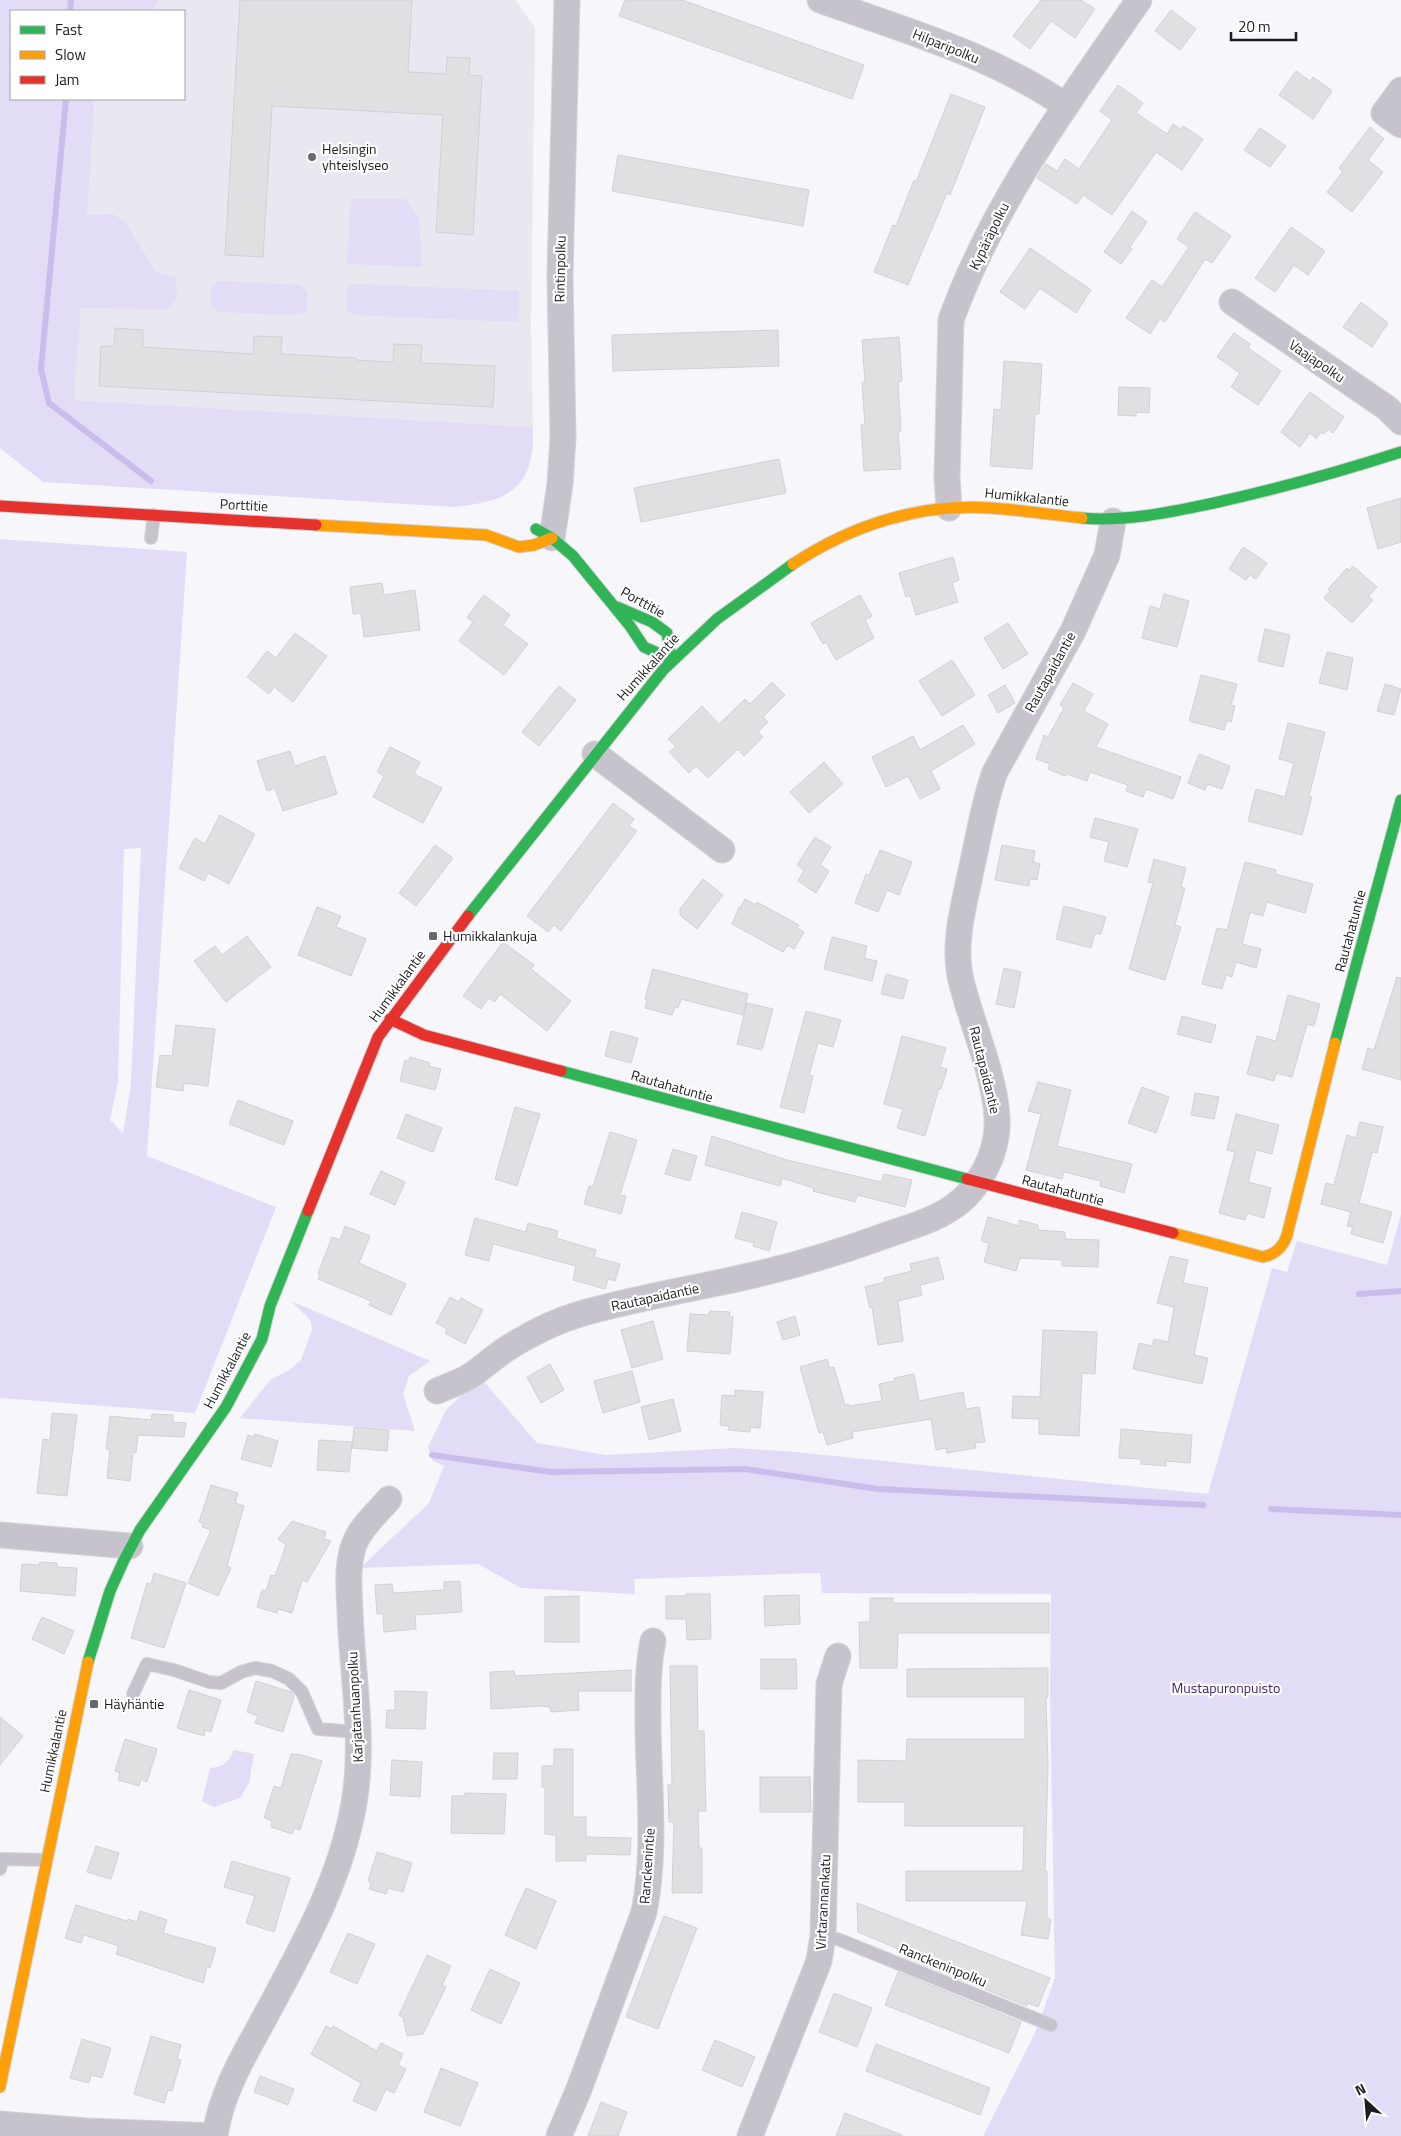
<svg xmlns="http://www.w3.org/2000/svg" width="1401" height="2136" font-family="'Titillium Web',sans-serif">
	<rect width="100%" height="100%" fill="#f7f6fa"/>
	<path fill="#e9e7f0" d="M160,0H516L535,28L531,325L533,427L74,400L95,99H184V11H152Z"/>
	<path fill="#e3dcf6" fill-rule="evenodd" d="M0,0H160L152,11H11V99H95L87,215L112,214L124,220L156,272L176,278L177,300L166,309L81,308L74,400L533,427C533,437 533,449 531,458C523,498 489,503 455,507L43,482L0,448Z
		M351,199H405L419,218L422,267L347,264Z
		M218,281L300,285L307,292V311L292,315L218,312L210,305L212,286Z
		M355,284L519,291L518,322L354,315L346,310L347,288Z
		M0,539L187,552L147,1156L276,1207L195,1413L0,1398ZM141,848L131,1085L123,1133L110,1120L118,1082L124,849Z
		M1401,1214V2136H983L1035,2033L1055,1978L1050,1694L1051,1594L822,1593L820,1573L634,1579L635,1594L521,1588L478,1564L360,1568L429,1503L444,1466L433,1461L428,1447L446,1410L480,1377L537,1443L606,1455L735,1448L796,1452L1208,1494L1272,1268L1287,1272L1297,1241L1387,1265Z
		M291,1301L430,1361L409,1376L403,1394L415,1431L240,1418L270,1380L289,1370L301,1360L312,1330L311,1321Z
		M234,1750L254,1754L249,1783L240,1798L214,1807L202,1801L210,1768C224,1767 229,1762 234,1750Z"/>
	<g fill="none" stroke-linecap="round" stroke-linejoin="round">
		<path stroke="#cbbdeb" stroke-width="6" d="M70,11L71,0
			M66,99L41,369L49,403L151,481
			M1359,1294L1401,1291
			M432,1455L551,1472L745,1469L878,1489L1203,1505
			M1271,1509L1401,1515"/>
	</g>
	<path fill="#e0dfe2" stroke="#d1d0d4" d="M240,0H412L408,72L446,74L447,57L470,58L469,75L482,76L473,235L436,232L443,115L272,106L263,257L225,255Z
		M625,0H682L864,65L852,99L619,16Z
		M1041,0H1081L1095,9L1075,38L1051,21L1030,49L1013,36Z
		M1171,10L1196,29L1180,50L1155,31Z
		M1296,71L1310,81L1313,77L1332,91L1313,119L1279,95Z
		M1118,85L1143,103L1136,113L1167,134L1173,124L1180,129L1183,126L1203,139L1182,170L1156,152L1112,215L1083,195L1077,204L1037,178L1046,164L1057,171L1065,159L1079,169L1112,120L1100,111Z
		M951,94L985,107L950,195L947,193L908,285L874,272L893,225L896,226L914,180L916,182Z
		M1370,127L1384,139L1368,160L1383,172L1352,212L1327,192L1343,171L1339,168Z
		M1260,128L1286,146L1270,167L1244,150Z
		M618,155L809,190L803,226L612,191Z
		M1132,211L1147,222L1130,247L1132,249L1121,264L1104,252Z
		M1195,212L1231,236L1212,263L1205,259L1165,322L1160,319L1150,334L1126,318L1152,280L1162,287L1189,247L1177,239Z
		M1291,227L1325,251L1308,275L1294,265L1275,292L1255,278Z
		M1030,248L1091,290L1076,313L1040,288L1025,309L1000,292Z
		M1361,302L1388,323L1372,347L1343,327Z
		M115,328L143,330V347L253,354L254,336L282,337L281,354L356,358V360L393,362L394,344L422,345L421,363L495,366L493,407L99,386L101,346H114Z
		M778,330L779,366L613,371L612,335Z
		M1234,333L1250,344L1248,348L1281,371L1258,405L1231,387L1240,373L1217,357Z
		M899,337L902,381L898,382L901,431H898L901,469L864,471L861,425H865L862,382H865L862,340Z
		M1004,361L1042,364L1039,414H1035L1032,469L990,466L994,409L1001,410Z
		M1119,387L1150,388L1149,413L1136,412V416L1118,415Z
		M1310,392L1344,417L1333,433L1328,429L1324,434L1321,432L1316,439L1310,433L1300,447L1281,432Z
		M779,459L786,493L641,522L634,488Z
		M1401,498V542L1378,549L1367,508Z
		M1243,547L1267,563L1256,579L1250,575L1246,580L1229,569Z
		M953,557L959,580L952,583L958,602L916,615L910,595L906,597L899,573Z
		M1353,566L1377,587L1368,597L1373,600L1352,623L1324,598L1330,591L1328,589L1347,568L1349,570Z
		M382,583L384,595L415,590L420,630L364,637L361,613L353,614L350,587Z
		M1164,594L1189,601L1177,647L1142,638L1150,606L1160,609Z
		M484,595L510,615L503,625L528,644L504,675L459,641L473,622L467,617Z
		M860,595L872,616L865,620L874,638L836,660L826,642L823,644L811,623Z
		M1008,623L1028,654L1003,669L984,638Z
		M1265,629L1290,635L1283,667L1258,661Z
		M295,633L327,656L293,702L274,687L269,694L247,677L267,651L276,658Z
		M1327,652L1353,658L1347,690L1319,683Z
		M952,660L975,695L942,716L919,681Z
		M1201,675L1237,684L1231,705L1235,706L1231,722L1227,721L1224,730L1189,721Z
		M772,682L785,695L763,717L768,722L758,732L763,737L744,756L738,749L708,778L696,766L689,773L669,752L676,747L668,739L702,706L719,724L745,699L750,704Z
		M1073,683L1093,694L1084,711L1108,724L1096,747L1181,777L1173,799L1146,789L1143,797L1126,791L1128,785L1090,772L1087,781L1066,774L1065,776L1048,769L1050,764L1036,759L1044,735L1048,737L1064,708L1060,705Z
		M1385,684L1401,689L1394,715L1377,711Z
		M1005,685L1015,703L998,713L988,695Z
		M559,686L576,700L539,746L522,732Z
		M1288,723L1325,732L1309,796L1312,797L1302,835L1248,821L1256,789L1285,797L1294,763L1279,759Z
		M963,725L975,744L931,771L940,789L920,799L908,776L886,787L872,757L913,736L920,750Z
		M390,747L420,762L414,774L442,788L423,823L373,797L384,776L377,772Z
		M290,751L295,766L325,756L337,794L283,811L275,788L267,791L257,761Z
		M1199,754L1230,766L1222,789L1207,784L1205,790L1188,783Z
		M824,762L843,784L809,813L790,792Z
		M613,803L634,819L629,826L637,831L561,931L554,925L548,932L527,916Z
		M220,815L255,834L229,884L208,873L204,881L179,868L195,838L205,844Z
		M1095,818L1138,829L1127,867L1104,861L1109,842L1090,837Z
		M815,837L831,847L820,865L829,871L816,893L798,881L804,870L797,865Z
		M435,845L453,858L416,906L399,893Z
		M1002,845L1035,851L1033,862L1040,864L1037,880L1030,879L1029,886L995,880Z
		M880,850L912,862L899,895L887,890L878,912L855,903L866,874L869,876Z
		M1154,859L1186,868L1181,887L1185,888L1175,925L1181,927L1165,980L1129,969L1153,883L1148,882Z
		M1245,862L1276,870L1275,874L1313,884L1305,913L1267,902L1263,916L1250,912L1242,944L1261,949L1256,968L1236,962L1232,977L1226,975L1222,989L1202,984L1217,928L1227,930Z
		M703,879L723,895L697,929L680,915V909Z
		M745,899L756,905L757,902L799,925L797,928L804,932L794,949L788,945L783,952L732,924L739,907L740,908Z
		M1064,906L1106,917L1101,934L1095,933L1091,948L1056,939Z
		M317,907L341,916L336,927L366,939L351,976L298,955Z
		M247,936L271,967L226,1002L194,961L215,946L222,955Z
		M832,937L867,946L864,958L877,961L872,981L824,969Z
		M503,942L534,965L531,969L571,1001L547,1031L500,994L495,1002L489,998L481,1009L463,996Z
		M1004,968L1021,972L1014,1008L996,1004Z
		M653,969L748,994L743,1015L681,999L678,1008L675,1007L672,1015L645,1008L647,1000L645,999Z
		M886,974L908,980L903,999L881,994Z
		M1397,977L1401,978V1080L1362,1069L1368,1048L1374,1050Z
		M1288,995L1320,1004L1314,1026L1307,1024L1292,1077L1276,1073L1274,1081L1247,1074L1257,1036L1276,1041Z
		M747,1003L773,1009L762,1050L737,1044Z
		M806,1011L841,1020L833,1047L818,1043L809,1075L813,1076L804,1113L780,1107Z
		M1182,1016L1216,1025L1211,1043L1177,1034Z
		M176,1025L215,1029L208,1086L184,1083L183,1091L156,1087L160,1055L172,1056Z
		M611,1031L638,1038L631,1063L605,1056Z
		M902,1036L946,1048L940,1067L947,1069L941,1089L939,1088L925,1136L897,1128L903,1109L884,1104Z
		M410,1057L430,1063L429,1066L441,1069L435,1090L400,1081L405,1060L409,1061Z
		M1038,1082L1071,1090L1057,1146L1132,1164L1124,1193L1100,1186L1101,1181L1064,1172L1062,1179L1026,1170L1041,1114L1028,1111Z
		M1142,1087L1169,1097L1156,1133L1128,1123Z
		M1195,1093L1219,1097L1214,1119L1191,1115Z
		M238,1100L293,1121L284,1145L229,1124Z
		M515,1107L540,1114L517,1186L495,1179Z
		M406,1114L442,1128L433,1152L397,1138Z
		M1236,1114L1279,1125L1272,1154L1256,1150L1248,1182L1271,1188L1264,1218L1247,1213L1245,1220L1219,1213L1235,1152L1227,1150Z
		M1360,1122L1383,1127L1377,1153L1372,1152L1359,1203L1392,1212L1383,1243L1351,1234L1353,1227L1347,1226L1351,1212L1321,1204L1326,1183L1334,1185L1347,1135L1356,1138Z
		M610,1132L637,1140L620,1195L626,1196L621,1214L584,1204L589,1186L593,1187Z
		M712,1136L787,1160L881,1182L884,1174L912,1180L905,1207L857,1195L855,1202L813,1191L814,1188L782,1178L780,1186L705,1165Z
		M673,1149L697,1156L690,1181L665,1174Z
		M381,1171L405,1182L395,1205L370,1194Z
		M742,1212L777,1222L769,1251L753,1246L754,1243L735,1238Z
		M988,1217L1019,1226V1220L1038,1225V1230L1065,1232V1239L1099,1240L1098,1267L1062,1266V1260L1020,1258L1016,1271L984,1262L989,1243L981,1241Z
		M475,1218L526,1232L528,1223L558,1231L556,1238L596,1250L594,1257L620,1264L615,1281L608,1279L605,1289L573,1280L576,1266L493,1244L489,1261L465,1255Z
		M345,1226L370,1236L359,1263L406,1284L391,1315L369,1305L371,1301L318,1279L320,1274L318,1273L332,1237L340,1240Z
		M1170,1256L1188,1260L1183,1283L1208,1288L1194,1355L1208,1358L1202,1384L1133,1369L1139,1343L1152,1346L1154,1339L1168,1342L1174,1307L1157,1303Z
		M938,1257L944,1279L920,1285L922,1295L898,1301L903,1341L878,1345L872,1307L870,1308L865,1287L885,1282L884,1278L912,1271L910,1264Z
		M450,1297L459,1302L461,1298L483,1310L465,1344L445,1333L447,1329L436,1323Z
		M710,1311L730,1312L729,1317H733L730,1354L687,1351L690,1314L709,1315Z
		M795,1316L800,1335L783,1340L777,1322Z
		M653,1321L663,1359L632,1368L621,1330Z
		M1043,1330L1097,1332L1095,1374L1082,1373L1079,1436L1039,1434V1419L1012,1418L1013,1396L1040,1397Z
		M827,1359L830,1368L834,1367L845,1405L848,1404L849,1406L882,1401L879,1384L895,1381L894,1378L914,1374L919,1401L963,1392L966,1409L979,1407L985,1442L975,1443L976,1448L947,1453L946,1448L936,1450L931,1419L852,1432L853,1438L827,1445L823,1432L819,1433L800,1367Z
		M550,1364L564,1390L541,1403L527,1377Z
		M632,1371L640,1402L603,1413L594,1381Z
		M735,1390L763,1392L760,1428L750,1427V1432L728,1430L729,1426L720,1425L722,1395L735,1396Z
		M673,1399L681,1431L649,1440L641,1407Z
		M52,1413L77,1415L67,1496L37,1493L43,1439L50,1440Z
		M152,1414L173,1415V1422L186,1423L184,1437L138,1435L136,1453L133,1452L130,1481L107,1478L110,1450L106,1449L110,1416L151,1420Z
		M354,1427L389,1430L387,1451L352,1448Z
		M1121,1429L1192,1435L1190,1463L1166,1461V1466L1141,1464V1459L1119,1458Z
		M255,1434L278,1441L271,1467L241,1459L248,1435L254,1437Z
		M319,1440L352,1442L349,1472L317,1470Z
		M211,1485L238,1493L235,1503L244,1506L227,1566L231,1568L218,1596L188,1583L211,1530L202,1527L203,1523L199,1522Z
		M292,1521L326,1532L324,1539L331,1541L307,1582L302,1580L292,1613L278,1609L277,1613L257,1607L262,1590L266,1591L271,1575L275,1576L286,1545L278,1539Z
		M40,1562L57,1563V1567L77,1568L75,1596L20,1591L22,1564L39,1565Z
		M154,1573L186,1583L164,1648L131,1638L147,1583L151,1584Z
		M460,1581L462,1612L415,1615L416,1629L384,1632L383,1613L377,1614L375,1585L392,1584L393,1593L444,1590V1582Z
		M686,1594H710L711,1639L687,1640L686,1619H666V1596H686Z
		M799,1595L800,1624L765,1626L764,1596Z
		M579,1596V1642H545V1597Z
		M870,1598H893V1603H1049V1633H898L897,1668H860L859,1622H870Z
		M42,1617L74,1631L64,1654L32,1639Z
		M761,1659H796L797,1689H761Z
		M670,1666H697L698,1731H704L705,1770L706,1811H698L699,1848H702V1893H672L674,1822H669L668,1785H672Z
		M1048,1668V1697H1046L1048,1767L1045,1871H1047V1918L1051,1919L1048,1939L1021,1935L1027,1901H906V1871H1023L1024,1826H905V1802H858V1760L906,1761L907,1739H1025V1697H907V1669Z
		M631,1670V1691H578L579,1710L551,1712L550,1707L541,1706L491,1709L490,1672L514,1671L515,1676Z
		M256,1681L291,1692L294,1696L283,1732L255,1723L258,1716L247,1712Z
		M189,1690L221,1700L211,1732L205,1730L204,1736L177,1728Z
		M395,1691L427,1692L425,1729L386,1728L387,1710H395Z
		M0,1717L23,1736L0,1765Z
		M125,1739L157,1749L147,1782L141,1779L139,1786L118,1780L120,1773L115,1771Z
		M554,1749H573V1817H586V1837L631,1838L630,1855L586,1854V1861H556V1835L545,1834V1787H542V1766H554Z
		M494,1753H518L517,1779H493Z
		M291,1754L302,1755L322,1761L300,1830L294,1828L292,1834L271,1827L272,1821L264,1818L274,1786L281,1788Z
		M392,1760L422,1762L420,1797L390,1795Z
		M760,1777H810L811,1812H760Z
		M465,1793L506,1794L504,1834L451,1833L452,1796H465Z
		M96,1846L119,1853L111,1879L87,1872Z
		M377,1852L412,1863L403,1892L388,1888L386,1894L369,1889L371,1882L368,1881Z
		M232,1861L290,1878L274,1932L246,1923L255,1896L224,1887Z
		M526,1888L556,1901L536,1949L505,1935Z
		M857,1903L1050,1978L1038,2007L1028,2003L1027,2006L904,1957L905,1955L900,1953L901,1950L858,1932Z
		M76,1905L127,1921L128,1919L137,1922L140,1911L167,1920L163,1933L216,1948L210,1968L207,1967L203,1983L116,1954L119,1946L84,1935L81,1943L65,1938Z
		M664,1916L697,1928L658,2029L626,2017Z
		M348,1933L375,1944L357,1984L330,1972Z
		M427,1955L451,1966L442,1985L446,1987L423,2034L407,2036L403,2017L399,2015Z
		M490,1969L520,1983L501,2024L471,2010Z
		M898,1972L1021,2022L1009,2053L885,2005Z
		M834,1993L872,2008L857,2047L819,2032Z
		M326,2026L332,2029L333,2026L377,2051L381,2043L403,2054L398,2065L406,2069L394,2093L386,2089L376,2111L353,2101L361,2083L311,2054Z
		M151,2036L181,2045L177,2059L181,2060L172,2091L168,2090L164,2103L134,2094Z
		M82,2039L111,2048L102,2078L91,2075L89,2083L70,2078Z
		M715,2040L755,2057L742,2087L702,2070Z
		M876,2044L990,2088L980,2115L866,2071Z
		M441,2068L478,2083L460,2126L424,2112Z
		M260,2076L294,2089L288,2105L254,2092Z
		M601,2102L627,2112L618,2136H588Z
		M845,2113L902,2135V2136H836Z"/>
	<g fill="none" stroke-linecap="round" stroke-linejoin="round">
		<g stroke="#d4d4d6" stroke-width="14">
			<path id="lane" d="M151,538L154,515
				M133,1694L147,1664L174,1670L209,1682L221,1683L241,1672L255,1668L272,1671L289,1679L302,1692L318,1729L358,1732
				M0,1869L2,1859L46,1860
				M823,1936L840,1940L1051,2025"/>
		</g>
		<g stroke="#d4d4d6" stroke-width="27">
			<path id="street" d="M820,0C904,30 992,55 1066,106
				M1401,90L1384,113L1401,125
				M1232,302L1387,408L1401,422
				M949,508L947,477L951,320C993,203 1068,102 1139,0
				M552,538L560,484L563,438L560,275L567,0
				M595,754L722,850
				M437,1391C448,1386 460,1382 470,1376C484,1367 496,1355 511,1346C532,1333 556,1321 580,1314C638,1297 699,1288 758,1274C801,1264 843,1251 884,1236C906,1228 930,1222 950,1209C979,1191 999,1152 997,1118C995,1073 970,1021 960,976C953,940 965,901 972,866C979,835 984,802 995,772L1073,631L1107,555L1113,521
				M0,1535L130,1546
				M0,2124L87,2131L215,2136
				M215,2136C221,2092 245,2054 266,2015C302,1948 341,1880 354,1803C365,1740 352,1676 350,1611C349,1588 346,1562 356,1540C363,1525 378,1512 389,1499
				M559,2136L579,2089L644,1912C656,1852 649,1789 648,1728C648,1698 647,1670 653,1641
				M750,2136L819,1961L823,1936L829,1684L838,1656"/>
		</g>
		<g stroke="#d4d4d6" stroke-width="13">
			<path id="fast" d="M1082,518C1127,522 1170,512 1214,503C1277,489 1339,472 1401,452
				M536,529L552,538L573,556L630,626L644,647L671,659
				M617,607L652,622L667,633L671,659
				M468,916L663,670L717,619L793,564
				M1335,1043L1401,800
				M561,1071L967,1179
				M88,1662L110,1591L124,1560L140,1530L226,1407L262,1339L270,1306L308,1211"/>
		</g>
		<g stroke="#d4d4d6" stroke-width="13">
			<path id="slow" d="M316,525L486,535L519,547L534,545L552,538
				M793,564C852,525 920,503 991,508C1022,510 1052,515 1082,518
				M1173,1233L1263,1257C1276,1254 1283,1247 1287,1235L1335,1043
				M0,2087L88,1662"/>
		</g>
		<g stroke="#d4d4d6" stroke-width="13">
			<path id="jam" d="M0,506L316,525
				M390,1019L424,1035L561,1071
				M967,1179L1173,1233
				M308,1211L378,1037L468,916"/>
		</g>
		<use href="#lane" stroke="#c6c3cd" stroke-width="12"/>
		<use href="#street" stroke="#c6c3cd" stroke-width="25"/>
		<use href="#fast" stroke="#30b455" stroke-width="11"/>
		<use href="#slow" stroke="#ff9f0a" stroke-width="11"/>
		<use href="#jam" stroke="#e5322d" stroke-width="11"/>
	</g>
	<g fill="#69686b" stroke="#fff" stroke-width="2">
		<circle cx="312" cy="157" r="5"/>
		<rect x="428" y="931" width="10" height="10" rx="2.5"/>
		<rect x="89" y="1699" width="10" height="10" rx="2.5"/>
	</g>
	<g text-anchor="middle" stroke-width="4.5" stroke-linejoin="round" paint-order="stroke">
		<g font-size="14" fill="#1c1b1e" stroke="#fff">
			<text transform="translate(946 46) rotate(22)" y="5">Hilparipolku</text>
			<text transform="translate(989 236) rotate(-64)" y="5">Kypäräpolku</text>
			<text transform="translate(560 269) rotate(-89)" y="5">Rintinpolku</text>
			<text transform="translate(1317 361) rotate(34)" y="5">Vaajapolku</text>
			<text transform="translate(1027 497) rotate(6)" y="5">Humikkalantie</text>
			<text transform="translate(244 505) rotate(3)" y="5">Porttitie</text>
			<text transform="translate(643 602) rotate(29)" y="5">Porttitie</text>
			<text transform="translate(648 667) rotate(-48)" y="5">Humikkalantie</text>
			<text transform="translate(1050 672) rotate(-61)" y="5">Rautapaidantie</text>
			<text transform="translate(1350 931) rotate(-75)" y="5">Rautahatuntie</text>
			<text transform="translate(397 986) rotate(-54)" y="5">Humikkalantie</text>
			<text transform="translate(985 1070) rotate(76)" y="5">Rautapaidantie</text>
			<text transform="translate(672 1086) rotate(16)" y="5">Rautahatuntie</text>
			<text transform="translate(1063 1190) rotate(15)" y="5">Rautahatuntie</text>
			<text transform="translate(655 1297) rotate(-12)" y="5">Rautapaidantie</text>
			<text transform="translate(227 1370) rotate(-62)" y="5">Humikkalantie</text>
			<text transform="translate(355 1707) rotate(-93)" y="5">Karjatanhuanpolku</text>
			<text transform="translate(53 1751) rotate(-78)" y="5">Humikkalantie</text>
			<text transform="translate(647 1866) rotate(-86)" y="5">Ranckenintie</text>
			<text transform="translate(823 1902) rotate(-87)" y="5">Virtarannankatu</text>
			<text transform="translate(943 1965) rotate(22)" y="5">Ranckeninpolku</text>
		</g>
		<g font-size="14" fill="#1c1b1e" stroke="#fff" text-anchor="start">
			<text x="322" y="154">Helsingin<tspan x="322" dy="16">yhteislyseo</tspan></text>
			<text x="443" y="941">Humikkalankuja</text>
			<text x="104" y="1709">Häyhäntie</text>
		</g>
		<g font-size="14" fill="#3c1e68" stroke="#fff">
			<text x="1226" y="1693">Mustapuronpuisto</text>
		</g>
	</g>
	<rect x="10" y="10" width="175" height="90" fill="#ffffff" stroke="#a4a4a5"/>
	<rect x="20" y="26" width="25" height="8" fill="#30b455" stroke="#a4a4a5"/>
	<text x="55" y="35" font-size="15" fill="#1c1b1e">Fast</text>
	<rect x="20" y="51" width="25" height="8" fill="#ff9f0a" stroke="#a4a4a5"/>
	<text x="55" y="60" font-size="15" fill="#1c1b1e">Slow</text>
	<rect x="20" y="76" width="25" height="8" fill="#e5322d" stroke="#a4a4a5"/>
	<text x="55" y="85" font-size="15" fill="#1c1b1e">Jam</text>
	<g transform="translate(1366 2101) rotate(334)" stroke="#ffffff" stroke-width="4" paint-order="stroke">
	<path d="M0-4L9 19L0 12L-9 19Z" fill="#1c1b1e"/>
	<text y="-8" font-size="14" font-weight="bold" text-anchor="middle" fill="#1c1b1e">N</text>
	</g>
	<path d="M1231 32v8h65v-8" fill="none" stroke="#1c1b1e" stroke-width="2.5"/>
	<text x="1238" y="32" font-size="15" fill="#1c1b1e" stroke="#ffffff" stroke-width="4" paint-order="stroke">20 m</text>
</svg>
